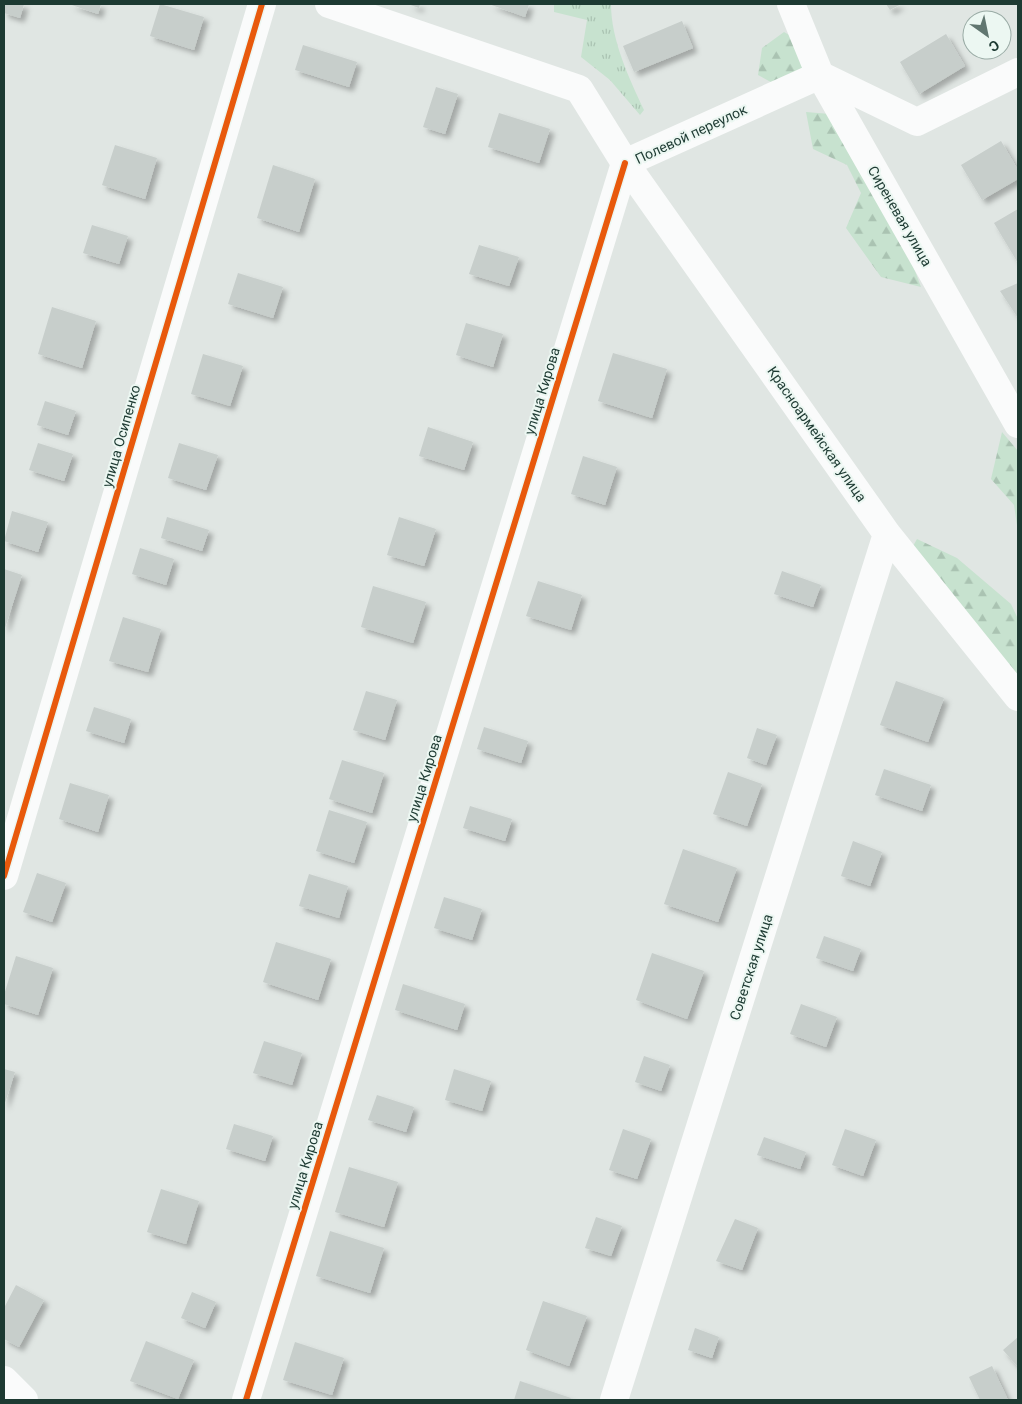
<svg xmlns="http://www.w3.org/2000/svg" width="1022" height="1404" font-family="Roboto,sans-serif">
	<defs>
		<pattern id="grass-tufts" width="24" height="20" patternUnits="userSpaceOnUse" patternTransform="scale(1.25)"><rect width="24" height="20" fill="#c7e2cf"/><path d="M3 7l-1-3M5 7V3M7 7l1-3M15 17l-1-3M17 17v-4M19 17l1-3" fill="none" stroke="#aac3b2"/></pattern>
		<pattern id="forest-firs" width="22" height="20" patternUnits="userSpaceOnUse" patternTransform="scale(1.25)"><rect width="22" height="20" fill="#c7e2cf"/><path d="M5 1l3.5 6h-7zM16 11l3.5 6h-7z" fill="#aac3b2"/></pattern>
		<filter id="shadow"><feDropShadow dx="4.5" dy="4.5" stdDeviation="2.5" flood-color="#0004"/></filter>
	</defs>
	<rect width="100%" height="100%" fill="#e0e6e3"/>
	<path fill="url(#grass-tufts)" d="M554,4H611C611,40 629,78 644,110L640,115L610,80L581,57L587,20L554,12Z"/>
	<path fill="url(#forest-firs)" d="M784,32L798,40L807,69L780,87L758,75L762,48Z
		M806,112L830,114L899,228L921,287L881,277L846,228L861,193L847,165L813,149Z
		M1002,432L1018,451V532L1014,505L991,479Z
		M917,539L957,558L1011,604L1018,619V678L908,555Z"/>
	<path fill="#c7cecb" filter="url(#shadow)" d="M4,4H24L20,18L4,13Z
		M69,4H101L98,14Z
		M160,4L204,17L194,50L150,36Z
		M408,4H420L419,8Z
		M489,4H529L525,17Z
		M886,4H901L890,10Z
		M682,21L693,48L634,72L623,46Z
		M946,34L965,66L919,94L900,62Z
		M303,45L357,62L349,87L295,70Z
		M436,87L458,94L445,134L423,127Z
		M499,113L550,129L539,163L488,147Z
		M1001,141L1018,170V179L982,200L961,165Z
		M115,145L157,158L145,199L102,185Z
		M273,165L315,179L299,232L257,218Z
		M1018,209V263L994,223Z
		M92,225L128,236L119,264L83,253Z
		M479,245L519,257L509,286L469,274Z
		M238,273L283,287L273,318L228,304Z
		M1018,283V318L1000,291Z
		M52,307L96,321L82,368L38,354Z
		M466,323L503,334L493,367L456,355Z
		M613,353L667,369L652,418L598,401Z
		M203,354L243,366L230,406L191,394Z
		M45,401L76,411L68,435L37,425Z
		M428,427L473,442L464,470L419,456Z
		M38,443L73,454L64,481L29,470Z
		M179,443L218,455L206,490L168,478Z
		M583,456L617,467L605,505L571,494Z
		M12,511L48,522L38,552L4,541Z
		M167,517L209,530L202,551L161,538Z
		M399,517L436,529L424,566L387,555Z
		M140,548L174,559L166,585L132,574Z
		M4,569L22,575L5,628H4Z
		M782,571L821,585L813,607L774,594Z
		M538,581L582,595L571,630L526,616Z
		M373,586L426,602L413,643L361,627Z
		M123,617L161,629L148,672L109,661Z
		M896,681L944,698L928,742L880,725Z
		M366,691L397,700L385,740L353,730Z
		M94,707L131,719L124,743L86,731Z
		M484,727L528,741L521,763L477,749Z
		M757,728L777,735L766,765L747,758Z
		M342,760L384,773L372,813L329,799Z
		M884,769L931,785L922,811L875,795Z
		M728,772L762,784L747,826L713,814Z
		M70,783L109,795L98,832L59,819Z
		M470,806L512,819L505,841L463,828Z
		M329,810L367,822L354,863L316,851Z
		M853,841L882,852L870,886L841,876Z
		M683,849L737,868L718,922L664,904Z
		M37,873L66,883L52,922L23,912Z
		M309,874L348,886L339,918L299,906Z
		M444,897L482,909L472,940L434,928Z
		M824,936L861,949L853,971L816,958Z
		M276,942L331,959L318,1000L263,982Z
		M652,953L704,971L687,1019L636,1000Z
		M16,956L53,968L38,1015L4,1004V995Z
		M403,984L465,1004L457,1030L395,1010Z
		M801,1004L837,1017L826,1047L790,1034Z
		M264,1041L302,1053L292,1085L253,1073Z
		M644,1056L670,1065L661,1091L635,1082Z
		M4,1069L15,1072L4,1106Z
		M454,1069L491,1081L482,1111L445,1100Z
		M377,1095L414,1107L406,1132L368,1120Z
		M234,1124L273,1136L265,1161L226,1149Z
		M623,1129L651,1139L637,1179L609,1170Z
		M845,1129L876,1140L863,1176L832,1165Z
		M764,1137L806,1152L800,1169L757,1155Z
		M349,1167L398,1182L384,1227L335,1212Z
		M161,1189L199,1201L186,1244L147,1232Z
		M596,1217L622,1226L611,1256L585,1248Z
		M735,1219L758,1228L742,1270L716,1261Z
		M330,1231L384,1248L370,1293L316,1276Z
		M16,1285L44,1300L19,1347L4,1339V1308Z
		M192,1292L216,1302L205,1328L181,1318Z
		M543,1301L587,1316L569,1366L526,1350Z
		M695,1328L719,1337L712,1358L688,1350Z
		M1018,1337V1367L1003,1350Z
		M146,1341L194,1360L178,1399L130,1381Z
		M295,1342L344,1358L332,1395L283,1380Z
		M992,1366L1008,1400H980L969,1377Z
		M520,1381L571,1398L570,1400H514Z"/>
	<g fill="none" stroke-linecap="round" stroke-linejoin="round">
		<path stroke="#fafbfb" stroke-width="28" d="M329,4L579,89L625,163L820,75L917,122L1018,72
			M791,4L820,75L1018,424
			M625,163L887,534L1018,697
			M4,876L262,4
			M4,1380L24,1400
			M246,1400L625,163
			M614,1400L887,534"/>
		<g stroke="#ecf7f2" stroke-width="9">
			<path id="cycleway" d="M4,876L262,4
				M246,1400L625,163"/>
		</g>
		<use href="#cycleway" stroke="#e8590c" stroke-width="6"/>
	</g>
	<g text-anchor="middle" stroke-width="4" stroke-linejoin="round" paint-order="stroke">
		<g font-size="14" fill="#1d3a32" stroke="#ecf7f2">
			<text transform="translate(691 134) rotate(-25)" y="5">Полевой переулок</text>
			<text transform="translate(900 216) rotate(60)" y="5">Сиреневая улица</text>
			<text transform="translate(542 391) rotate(-73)" y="5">улица Кирова</text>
			<text transform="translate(817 434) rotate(55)" y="5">Красноармейская улица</text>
			<text transform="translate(121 436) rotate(-74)" y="5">улица Осипенко</text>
			<text transform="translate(424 778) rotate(-73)" y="5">улица Кирова</text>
			<text transform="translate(751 967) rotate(-72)" y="5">Советская улица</text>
			<text transform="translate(305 1165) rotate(-73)" y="5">улица Кирова</text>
		</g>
	</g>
	<rect width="1022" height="1404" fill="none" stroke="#1d3a32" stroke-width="10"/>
	<g transform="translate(987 35) rotate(147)"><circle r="24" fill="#ecf7f2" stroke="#99aba5"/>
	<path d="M0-4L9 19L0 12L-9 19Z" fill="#617670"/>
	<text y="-8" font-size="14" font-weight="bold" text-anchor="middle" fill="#1d3a32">С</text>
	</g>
</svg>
